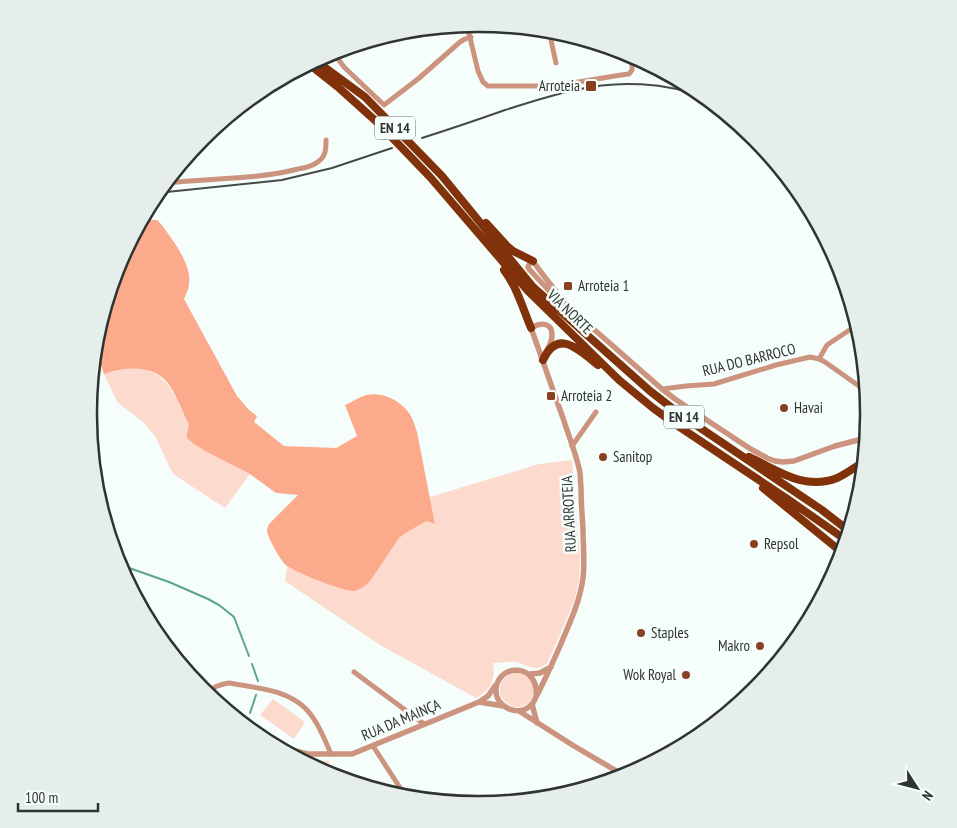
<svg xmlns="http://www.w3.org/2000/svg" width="957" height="828" font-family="'PT Sans Narrow',sans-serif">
	<rect width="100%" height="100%" fill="#f5fefb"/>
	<path fill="#fcdacd" d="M137,368C169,371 176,400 189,425L188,429L195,445L205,451L250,474L225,508L173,474L155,436L143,422L117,402L104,374L119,370Z
		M572,460L580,557L579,581L574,602L547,664C533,673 528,664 515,662C508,661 500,663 493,663C496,679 490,691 476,698L380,645L285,581L287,566L304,575L344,590L392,547L399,538L407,532L427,521L435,524L430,497L539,464Z
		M500 690a17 17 0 1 1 34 0a17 17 0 1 1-34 0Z
		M273,699L305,722L294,739L260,715Z
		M294,756L311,760L330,761L324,772Z"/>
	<path fill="#fbab8b" d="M152,220H157L161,224C172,239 192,264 189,284C189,289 186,294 184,299L237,396L249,410L257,416L254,422L284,446L336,448L357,436L345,405C352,402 359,397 366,395C384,391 404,402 412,418C414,422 415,427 417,432L435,524L427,521L407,532L399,538L370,581C366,585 360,590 354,591C344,592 294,572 286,565C280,560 268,538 267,531C267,528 268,527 269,524L298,495L276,493L250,474L205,451L195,445L187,438V434L189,425C183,413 175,392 167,382C151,364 125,367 104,374L95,348L96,338L118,264L140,223Z"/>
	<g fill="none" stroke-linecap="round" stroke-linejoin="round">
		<path stroke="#5ca48f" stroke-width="2" d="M118,564L169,582L208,599L219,605L234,617L249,656
			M252,664L258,681
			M250,713L256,695"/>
		<path stroke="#cc947f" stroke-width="5" d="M467,25L478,71L483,82L488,86H554L621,75L629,74L632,70V56
			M549,31L556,63
			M333,52L344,67L384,105L418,79L460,42L465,39L471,37
			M166,183C210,178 255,180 298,169C305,168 313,166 319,161C326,156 326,148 326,140
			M819,359L827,345L857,325
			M662,389L686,386L714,384L776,365L810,357L819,359L825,362L866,391
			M572,446L596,412
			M354,672L424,724
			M206,693C212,688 221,684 229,683C255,688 286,689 306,709C317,720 325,740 331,754
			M373,746L406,797"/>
		<path stroke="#cc947f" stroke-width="5.5" d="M565,304C555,289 543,276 533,261L530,263L528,267L529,269L553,295L565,304L662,389L675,399L749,448L767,458L775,461L783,462L794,461L835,446L866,438
			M530,674L540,673L551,667
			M536,697C540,664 500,662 496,688C494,707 519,719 532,704C534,702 535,699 536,697C545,680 552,664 560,646C569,624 580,602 583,578C585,562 583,545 583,529C582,515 581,501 581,487C580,481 581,474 579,468C575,451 568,434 563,418C552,388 542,358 531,328C539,323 552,321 552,335C552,341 549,346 547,351
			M479,702L503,706
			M532,704L537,723
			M519,711L574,746L625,776
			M231,713L269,739L291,750L308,754H352L479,702L488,696L495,686"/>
		<path stroke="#82320a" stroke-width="8" d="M316,61L365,97L442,176L533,287L650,391L681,415L822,510L849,531
			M309,64L338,87L378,123L430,177L528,291L619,380L653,408L678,426L786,498L846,540
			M486,223L507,246L513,251L533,261
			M504,270C517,287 523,309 531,328
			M543,360C558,327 580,351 598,365
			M749,457C777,470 804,491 837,478C846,474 855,467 864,462
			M763,488L839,550L842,553
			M855,512C854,499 856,489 862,478"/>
		<path stroke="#444a48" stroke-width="2" d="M422,138C450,129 477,120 505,110C528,103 551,95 575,90C618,80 665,82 706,98
			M157,193L282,180L332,168L392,148"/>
	</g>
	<g fill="#894022" stroke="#f5fefb" stroke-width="2">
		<rect x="585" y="80" width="12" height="12" rx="2.5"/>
		<rect x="563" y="281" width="10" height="10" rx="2.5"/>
		<rect x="546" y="391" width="10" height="10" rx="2.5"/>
		<circle cx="784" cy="408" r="5"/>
		<circle cx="603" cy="457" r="5"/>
		<circle cx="754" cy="544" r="5"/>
		<circle cx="641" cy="633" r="5"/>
		<circle cx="760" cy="646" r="5"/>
		<circle cx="686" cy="675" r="5"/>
	</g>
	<g text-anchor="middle" stroke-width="5" stroke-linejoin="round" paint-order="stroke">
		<g fill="#f5fefb" stroke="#6a716e" stroke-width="1">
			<rect x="375" y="116.5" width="40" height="23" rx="4"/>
			<rect x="664" y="405.5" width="40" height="23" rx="4"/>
		</g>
		<g font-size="14" font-weight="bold" fill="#2e3432">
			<text x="395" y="133">EN 14</text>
			<text x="684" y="422">EN 14</text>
		</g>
		<g font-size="15" fill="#2e3432" stroke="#f5fefb" text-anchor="start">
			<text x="580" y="91" text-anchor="end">Arroteia</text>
			<text x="578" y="291">Arroteia 1</text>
			<text x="561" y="401">Arroteia 2</text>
			<text x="794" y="413">Havai</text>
			<text x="613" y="462">Sanitop</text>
			<text x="764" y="549">Repsol</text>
			<text x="651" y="638">Staples</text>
			<text x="750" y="651" text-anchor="end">Makro</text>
			<text x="676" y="680" text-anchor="end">Wok Royal</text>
		</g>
		<g font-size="15" fill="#2e3432" stroke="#f5fefb">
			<text transform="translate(570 312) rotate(44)" y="5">VIA NORTE</text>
			<text transform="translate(749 360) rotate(-14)" y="5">RUA DO BARROCO</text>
			<text transform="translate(569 514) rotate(-93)" y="5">RUA ARROTEIA</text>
			<text transform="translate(401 720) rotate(-23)" y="5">RUA DA MAINÇA</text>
		</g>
	</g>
	<path d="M0 0H957V828H0ZM478 32H479A381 381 0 0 1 860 413V415A381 381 0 0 1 479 796H478A381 381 0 0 1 97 415V413A381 381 0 0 1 478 32Z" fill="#e5eeeb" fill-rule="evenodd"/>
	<path fill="none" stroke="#2e3432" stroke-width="2.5" d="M478 32H479A381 381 0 0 1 860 413V415A381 381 0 0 1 479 796H478A381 381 0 0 1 97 415V413A381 381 0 0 1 478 32Z"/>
	<g transform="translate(917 788) rotate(126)" stroke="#f5fefb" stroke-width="4" paint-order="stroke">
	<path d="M0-4L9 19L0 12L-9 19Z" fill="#2e3432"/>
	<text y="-8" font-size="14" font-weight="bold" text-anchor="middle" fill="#2e3432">N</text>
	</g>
	<path d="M18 803v8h80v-8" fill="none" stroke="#2e3432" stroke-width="2.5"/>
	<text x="25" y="803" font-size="15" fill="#2e3432" stroke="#f5fefb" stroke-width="4" paint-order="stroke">100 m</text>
</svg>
